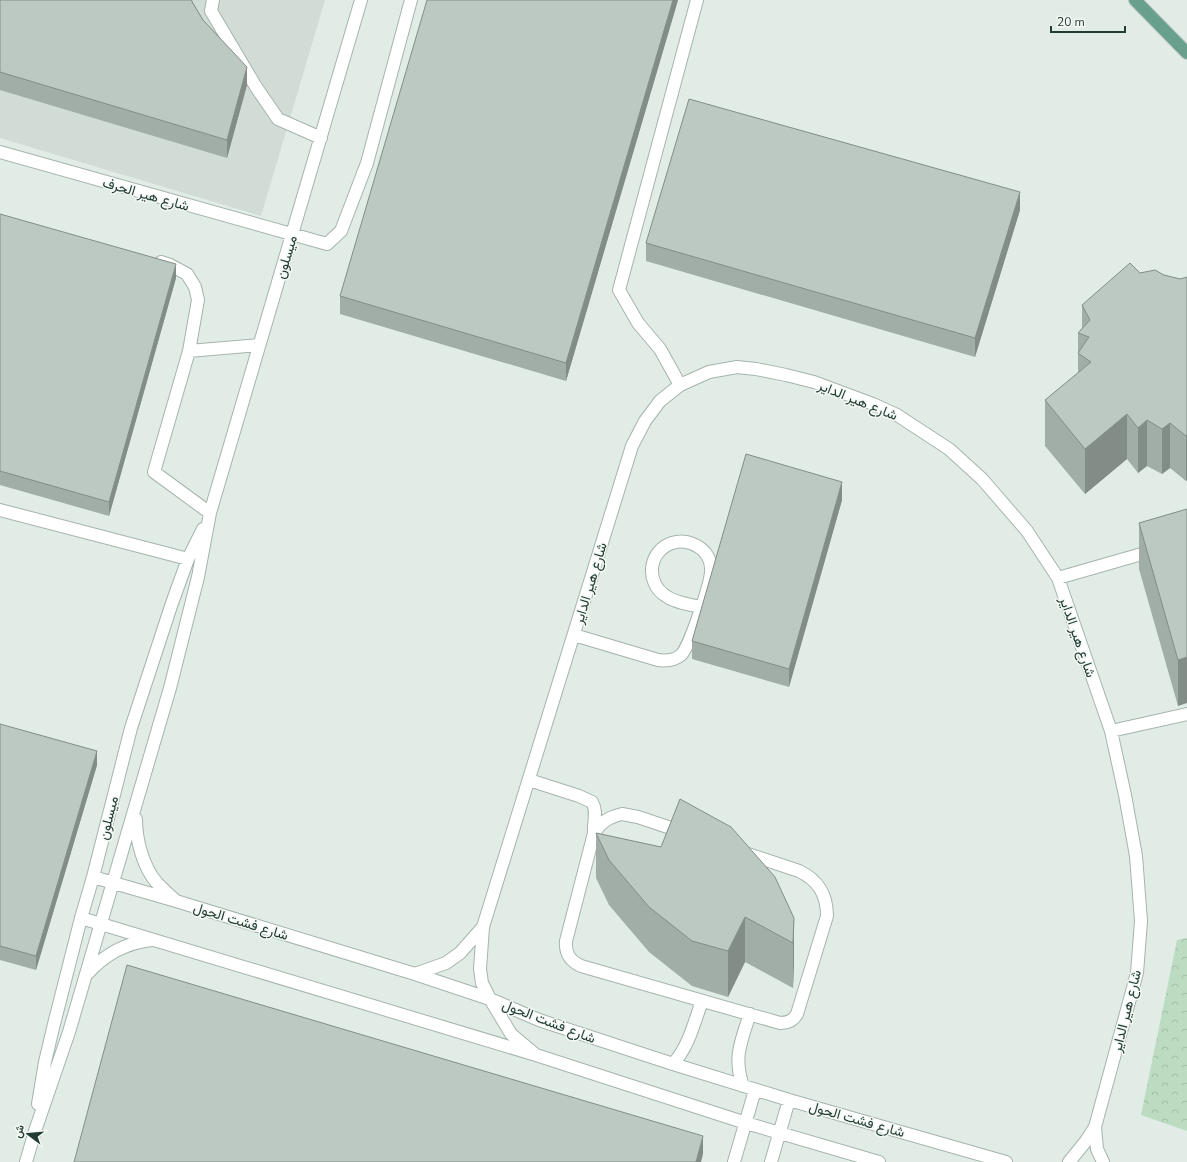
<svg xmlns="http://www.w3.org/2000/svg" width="1187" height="1162" font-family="'Nunito Sans',Vazirmatn,sans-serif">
	<defs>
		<pattern id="park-crowns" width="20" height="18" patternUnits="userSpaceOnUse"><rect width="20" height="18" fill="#bcdcc2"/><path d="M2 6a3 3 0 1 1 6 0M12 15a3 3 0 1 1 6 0" fill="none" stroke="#a1bea7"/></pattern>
	</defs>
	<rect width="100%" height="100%" fill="#e2ece7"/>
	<path fill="#d1dcd6" d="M0,0H325L261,216L0,138Z"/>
	<path fill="url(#park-crowns)" d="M1187,938V1131L1141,1115L1177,940Z"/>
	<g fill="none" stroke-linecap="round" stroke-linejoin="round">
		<g stroke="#a5b4ad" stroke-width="14">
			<path id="minor" d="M213,0L211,11L256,87L278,119L321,138
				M0,152L327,244L341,231L367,163L411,0
				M161,262L170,265L187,274L195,287L198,300L189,351L154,472L210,513
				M189,351L259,345
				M680,385L660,349L638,323L619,290L697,0
				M0,510L188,559
				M1058,578L1187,541
				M574,635L658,660C666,661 674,661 681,655C689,648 712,581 711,569C711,557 703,548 693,544C686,541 678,541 672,543C648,551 645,583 666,596C675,603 689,604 700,607
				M1111,731L1187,714
				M529,780L579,796L592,802C598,812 593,821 594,833
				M622,814L638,817L799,871C818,880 827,894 827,916L797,1014C793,1021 788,1023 780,1023L581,966C570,961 565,954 566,941L594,833C601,822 609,817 622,814Z
				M136,819C136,840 143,867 157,883C163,889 169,895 175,900
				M93,877L176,901L415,974L490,999L539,1020L673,1064L789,1100L1006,1162
				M81,918L536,1055L746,1123L879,1162
				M88,973C105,954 126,943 151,940
				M415,974L446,963L460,953L483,927
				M536,1055L511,1034L490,999L482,983L480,969L483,927L632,446L645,421L660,401L680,385L709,372L737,367L756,369L786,375L814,382L873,404L897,415L949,449L982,479L1027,531L1058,578L1111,731L1125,795L1136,856L1141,921L1137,973L1095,1127L1097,1149L1103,1162
				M673,1064C689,1046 694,1023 702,1001
				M743,1086C733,1058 741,1041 750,1014
				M38,1104L45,1062L53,1028L81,918L93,877L131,728L172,603L188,559L203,529
				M26,1162L35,1131L69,1032L170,688L198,577L210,513L361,0
				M734,1162L755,1090
				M771,1162L789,1100
				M1069,1162L1086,1141L1095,1127"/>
		</g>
		<g stroke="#c1c8c6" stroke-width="14">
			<path id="major" d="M1135,0L1187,53"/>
		</g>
		<use href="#minor" stroke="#fff" stroke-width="12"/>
		<use href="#major" stroke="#699f8d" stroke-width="12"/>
	</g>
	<path fill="#a1ada7" d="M0,0H193L192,1L203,20L247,85L227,158L0,90Z
		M678,0L566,381L340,314V296Z
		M1020,210L975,357L646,261V243Z
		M0,214L176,278L109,516L0,485Z
		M1140,273L1164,275L1180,279L1187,277V480L1186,481L1170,468L1162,474L1147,466L1138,473L1127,459L1085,494L1045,446V400L1078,373V333L1082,328V305Z
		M842,500L789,687L692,659V641Z
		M1187,509L1178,706L1139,569V523Z
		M0,724L97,765L36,970L0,960Z
		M596,833L661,847L794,918V963L793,988L745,962L728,997L692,986L649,952L609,905L596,878Z"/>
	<path fill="#838d88" d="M673,0H678L566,381V363Z
		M247,67V85L227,158V140Z
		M1020,192V210L975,357V338Z
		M176,264V278L109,516V502Z
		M1127,414V459L1085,494V449Z
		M1147,420V466L1138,473V428Z
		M1170,423V468L1162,474V429Z
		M1187,435V480L1186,481V436Z
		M842,482V500L789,687V669Z
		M1187,657V703L1178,706V660Z
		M97,751V765L36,970V956Z
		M745,917V962L728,997V951Z
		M794,918V963L793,988V943Z
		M703,1136V1154L701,1162H696Z"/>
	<path fill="#bbc9c2" stroke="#838d88" d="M0,0H191L203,20L247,67L227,140L0,72Z
		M427,0H673L566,363L340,296Z
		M689,99L1020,192L975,338L646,243Z
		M0,214L176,264L109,502L0,471Z
		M1130,263L1140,273L1155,270L1164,275L1180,279L1187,277V435L1186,436L1170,423L1162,429L1147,420L1138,428L1127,414L1085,449L1045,400L1091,362L1078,353L1089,337L1078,333L1090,320L1082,305Z
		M746,454L842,482L789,669L692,641Z
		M1187,509V657L1178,660L1139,523Z
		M0,724L97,751L36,956L0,946Z
		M680,799L731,827L775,877L794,918L793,943L745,917L728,951L692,941L649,907L609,860L596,833L661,847Z
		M127,965L703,1136L696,1162H74Z"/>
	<g text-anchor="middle" stroke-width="3" stroke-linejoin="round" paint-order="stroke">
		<g font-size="14" fill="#233c33" stroke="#f3f8f5">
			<text transform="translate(146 194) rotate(16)" y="5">شارع هير الحرف</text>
			<text transform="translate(286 257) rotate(-73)" y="5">ميسلون</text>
			<text transform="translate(858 400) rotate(22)" y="5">شارع هير الداير</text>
			<text transform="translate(590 583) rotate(-73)" y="5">شارع هير الداير</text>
			<text transform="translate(1078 637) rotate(71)" y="5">شارع هير الداير</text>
			<text transform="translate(108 818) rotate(-76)" y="5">ميسلون</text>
			<text transform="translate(241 921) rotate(17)" y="5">شارع فشت الحول</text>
			<text transform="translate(1126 1011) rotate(-76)" y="5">شارع هير الداير</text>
			<text transform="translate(549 1021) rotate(21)" y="5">شارع فشت الحول</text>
			<text transform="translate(857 1119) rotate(16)" y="5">شارع فشت الحول</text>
		</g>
	</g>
	<g transform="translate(28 1134) rotate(286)" stroke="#f3f8f5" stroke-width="3" paint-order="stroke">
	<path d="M0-3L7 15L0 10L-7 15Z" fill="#233c33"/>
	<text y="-6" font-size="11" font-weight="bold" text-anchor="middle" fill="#233c33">ش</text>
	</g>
	<path d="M1051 26v6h74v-6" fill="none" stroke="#233c33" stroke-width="2"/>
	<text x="1057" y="26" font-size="12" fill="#233c33" stroke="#f3f8f5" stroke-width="3" paint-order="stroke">20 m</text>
</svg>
